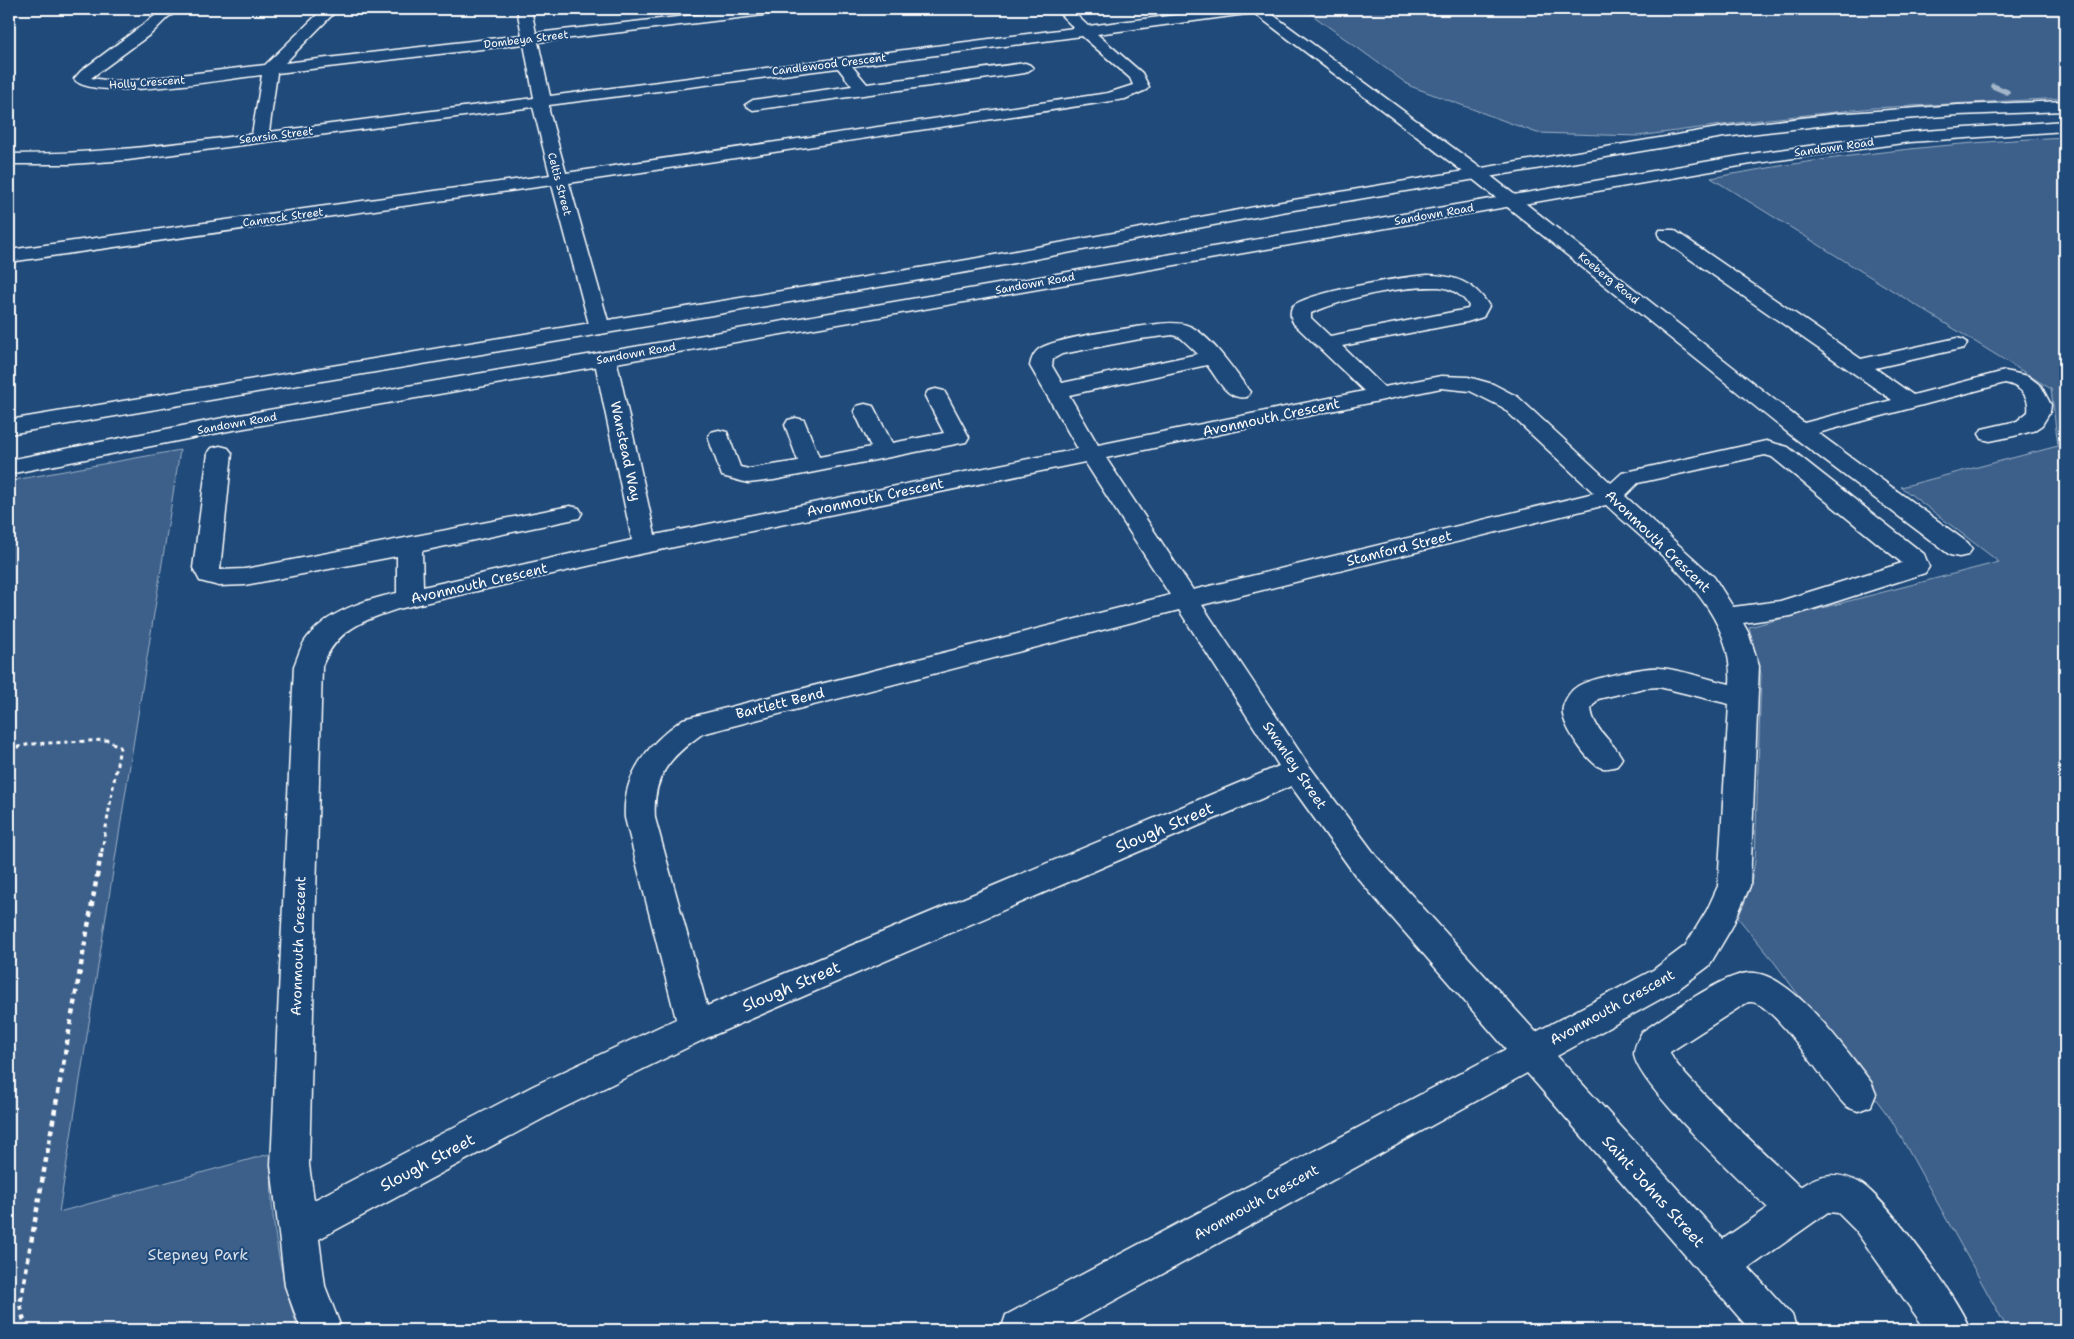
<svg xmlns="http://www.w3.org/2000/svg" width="2074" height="1339" font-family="'Shantell Sans',sans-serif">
	<rect width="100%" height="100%" fill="#1f4a7a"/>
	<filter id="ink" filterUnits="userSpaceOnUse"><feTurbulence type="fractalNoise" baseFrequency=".02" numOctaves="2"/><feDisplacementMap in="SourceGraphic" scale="10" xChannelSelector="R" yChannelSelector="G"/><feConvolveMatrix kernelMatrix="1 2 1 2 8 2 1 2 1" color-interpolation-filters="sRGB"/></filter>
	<g filter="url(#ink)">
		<path fill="#3c618b" stroke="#9eb0c5" d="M1304,9H2065V98L1873,108L1768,119L1638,136L1537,133L1410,86Z
			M2065,137V1330H2008L1892,1121L1771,958L1738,918L1750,889L1755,861L1761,674L1749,627L1999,562L1901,487L2058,446L2051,389L1711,178C1828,156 1946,143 2065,137Z
			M180,450L59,1212L273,1153C267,1215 280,1271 298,1330H9V481Z"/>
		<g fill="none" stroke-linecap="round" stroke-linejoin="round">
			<path stroke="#a3b5c8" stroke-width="5.5" d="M1993,86L2007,92"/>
			<g stroke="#fff" stroke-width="3">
				<path id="minor" d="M164,9H182L168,17L152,33L91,78L112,81L138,80L265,65L323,9H338L285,63L522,35L517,9H531L536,33L748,9H788L781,13L538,42L550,96L1074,28L1055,9H1070L1088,26L1224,9H1265L1482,169L1804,423L1892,400L1660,238L1658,234L1660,230H1674L1861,359L1957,338L1964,340L1967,344L1964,348L1875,368L1913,395L2005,371L2028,376L2041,386L2051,405L2050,412L2042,425L2033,431L2014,436L1990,441L1982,439L1979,434L1982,429L2017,421L2028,412C2030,397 2021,386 2005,383L1818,433L1968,543L1972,549L1968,555L1959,557L1950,555L1792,436L1470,177L1254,13L1097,34L1142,73L1149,87L1146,90L1125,99L569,183L610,328L607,332L600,334L593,332L590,328L552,185L9,262V250L550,175L533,107L128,160L71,164H9V154C93,154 170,145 252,134L262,75C231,78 91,103 74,79L81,71ZM1082,36L1130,78L1133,85L1108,93L566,173L549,111V105L838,68L852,86L753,100L745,105L753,110L1025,73L1033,68L1030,65L1025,63L867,84L852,66ZM524,44L534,98L269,132L277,73Z
					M1427,275C1453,275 1475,282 1489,306L1483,317L1467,322L1342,346L1384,387L1441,376L1468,377L1493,384L1518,397L1611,483L1622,473L1766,441L1788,447L1924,554L1929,567L1925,573L1791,616L1743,623L1748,632L1759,666L1750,886L1732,927L1709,966L1677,990L1557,1056L1723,1239L1768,1208C1742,1182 1636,1084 1634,1054C1634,1046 1639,1038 1642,1032C1666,1016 1721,975 1748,973C1790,969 1847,1052 1871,1082L1876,1094L1871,1106L1858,1111C1853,1109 1847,1108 1844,1104C1828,1088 1772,999 1750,1002C1747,1002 1745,1004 1743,1005L1670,1052C1671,1068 1781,1168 1800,1187C1820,1173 1838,1171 1860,1183C1886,1198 1960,1301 1970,1330H1926L1855,1230L1838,1213L1828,1212L1749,1268L1792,1315L1797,1330H1750L1527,1073L1061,1330H1001L1006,1315L1506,1049L1355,875L1291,786L707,1038L559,1110L319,1239L325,1286L342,1330H301L285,1286L271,1165L294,666C298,657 301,645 307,638C328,611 365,600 397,593V556L245,585L219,586L200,581L193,568L208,453L212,448L220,446L228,448L232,453L220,570L245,569L570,506L579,508L582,513L579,518L570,520L422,551L423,587L632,540L594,358L598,354L605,352L612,354L616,358L655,535L1078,449L1030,366C1031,359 1034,353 1039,349C1055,338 1135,327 1158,324C1168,323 1180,322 1189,326C1210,334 1237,374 1250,392L1247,397C1227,401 1218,379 1207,365L1069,395L1098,445L1364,391L1294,324C1291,320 1289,311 1293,306C1309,292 1403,277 1427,275ZM1439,287C1451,288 1463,295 1469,306L1468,309L1330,336L1311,318V313C1350,297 1397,286 1439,287ZM1173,335L1181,338L1198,354L1062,383L1052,366L1053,359L1062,354L1140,339ZM1441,388L1470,391L1502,407L1594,493L1193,590L1106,458ZM1765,455L1772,457L1902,563L1780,601L1733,607L1714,577L1625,496L1638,483ZM1085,462L1170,595L683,719C649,743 622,774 625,818L676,1019L533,1086L314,1200L309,1165L322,666C337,629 362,621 398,609L645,553ZM1606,505C1657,553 1735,606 1730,684C1707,679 1683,670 1660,668C1647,666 1589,679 1578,686C1571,690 1565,699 1563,707C1559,722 1584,756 1596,765C1603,770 1610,768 1617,766L1622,758C1612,740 1593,730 1591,708L1598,699L1644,688L1659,687L1729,704L1718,886L1707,910L1685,946L1653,970L1536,1032L1377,857L1307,763L1202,605ZM1179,610L1279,766L707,1006L655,818C652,776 670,757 702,734Z
					M936,389L944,391L947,396L969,437L966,442L774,480L748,483L722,476L708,437L711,432L719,430L727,432L740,467L749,469L798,461L785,425L788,420L796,418L804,420L819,457L871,447L854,411L857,406L865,404L873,406L892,443L944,433L925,396L928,391Z"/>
			</g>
			<g stroke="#fff" stroke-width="3">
				<path id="major" d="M2065,101V111L1958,115L1835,124L1724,137L1282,212L967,272L9,434V420L967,260L1282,202L1724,127L1835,114L1958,105Z
					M2065,121V131L1910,142L1757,163L228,431L9,474V460L228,417L1757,153L1910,132Z"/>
			</g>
			<path stroke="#fff" stroke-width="3" stroke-dasharray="4 4" stroke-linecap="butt" d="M9,749L31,744L107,740L120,747L101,856"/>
			<path stroke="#fff" stroke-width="4.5" stroke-dasharray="5 5" stroke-linecap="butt" d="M26,1330L20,1304L101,854"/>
			<use href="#minor" fill="#1f4a7a" fill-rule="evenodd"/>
			<use href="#major" fill="#1f4a7a" fill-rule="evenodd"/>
		</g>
	</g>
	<g text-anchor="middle" stroke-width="4" stroke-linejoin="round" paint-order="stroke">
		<g font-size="11" fill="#fff" stroke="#1f4a7a">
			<text transform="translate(526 39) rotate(-7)" y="4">Dombeya Street</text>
			<text transform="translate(829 64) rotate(-7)" y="4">Candlewood Crescent</text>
			<text transform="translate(147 82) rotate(-4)" y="4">Holly Crescent</text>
			<text transform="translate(276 135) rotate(-7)" y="4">Searsia Street</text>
			<text transform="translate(1834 147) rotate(-8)" y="4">Sandown Road</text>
			<text transform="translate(560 184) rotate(75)" y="4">Celtis Street</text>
			<text transform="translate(1434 214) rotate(-10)" y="4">Sandown Road</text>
			<text transform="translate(283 217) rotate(-8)" y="4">Cannock Street</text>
			<text transform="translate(1609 278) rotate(39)" y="4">Koeberg Road</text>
			<text transform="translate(1035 283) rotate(-10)" y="4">Sandown Road</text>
			<text transform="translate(636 353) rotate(-10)" y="4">Sandown Road</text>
			<text transform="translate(237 423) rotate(-10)" y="4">Sandown Road</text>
		</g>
		<g font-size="14" fill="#fff" stroke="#1f4a7a">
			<text transform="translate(1271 417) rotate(-12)" y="5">Avonmouth Crescent</text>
			<text transform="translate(626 451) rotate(78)" y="5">Wanstead Way</text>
			<text transform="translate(875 497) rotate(-12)" y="5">Avonmouth Crescent</text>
			<text transform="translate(1658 541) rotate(44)" y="5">Avonmouth Crescent</text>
			<text transform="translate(1399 548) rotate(-14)" y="5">Stamford Street</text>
			<text transform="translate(479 583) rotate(-13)" y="5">Avonmouth Crescent</text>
			<text transform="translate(780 703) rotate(-14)" y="5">Bartlett Bend</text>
			<text transform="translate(1295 765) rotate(56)" y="5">Swanley Street</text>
			<text transform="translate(298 946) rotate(-88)" y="5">Avonmouth Crescent</text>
			<text transform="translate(1612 1007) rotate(-29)" y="5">Avonmouth Crescent</text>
			<text transform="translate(1256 1202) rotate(-29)" y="5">Avonmouth Crescent</text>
		</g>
		<g font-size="16" fill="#fff" stroke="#1f4a7a">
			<text transform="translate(1164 827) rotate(-23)" y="6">Slough Street</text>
			<text transform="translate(791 986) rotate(-23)" y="6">Slough Street</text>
			<text transform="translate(427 1162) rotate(-28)" y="6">Slough Street</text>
			<text transform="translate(1654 1191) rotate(48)" y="6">Saint Johns Street</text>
		</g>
		<g font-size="16" fill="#d8dfe8" stroke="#1f4a7a">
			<text x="198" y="1260">Stepney Park</text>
		</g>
	</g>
	<rect width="2074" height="1339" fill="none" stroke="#1f4a7a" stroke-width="30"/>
	<rect x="15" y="15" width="2044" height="1309" fill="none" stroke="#fff" stroke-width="2" filter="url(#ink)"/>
</svg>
